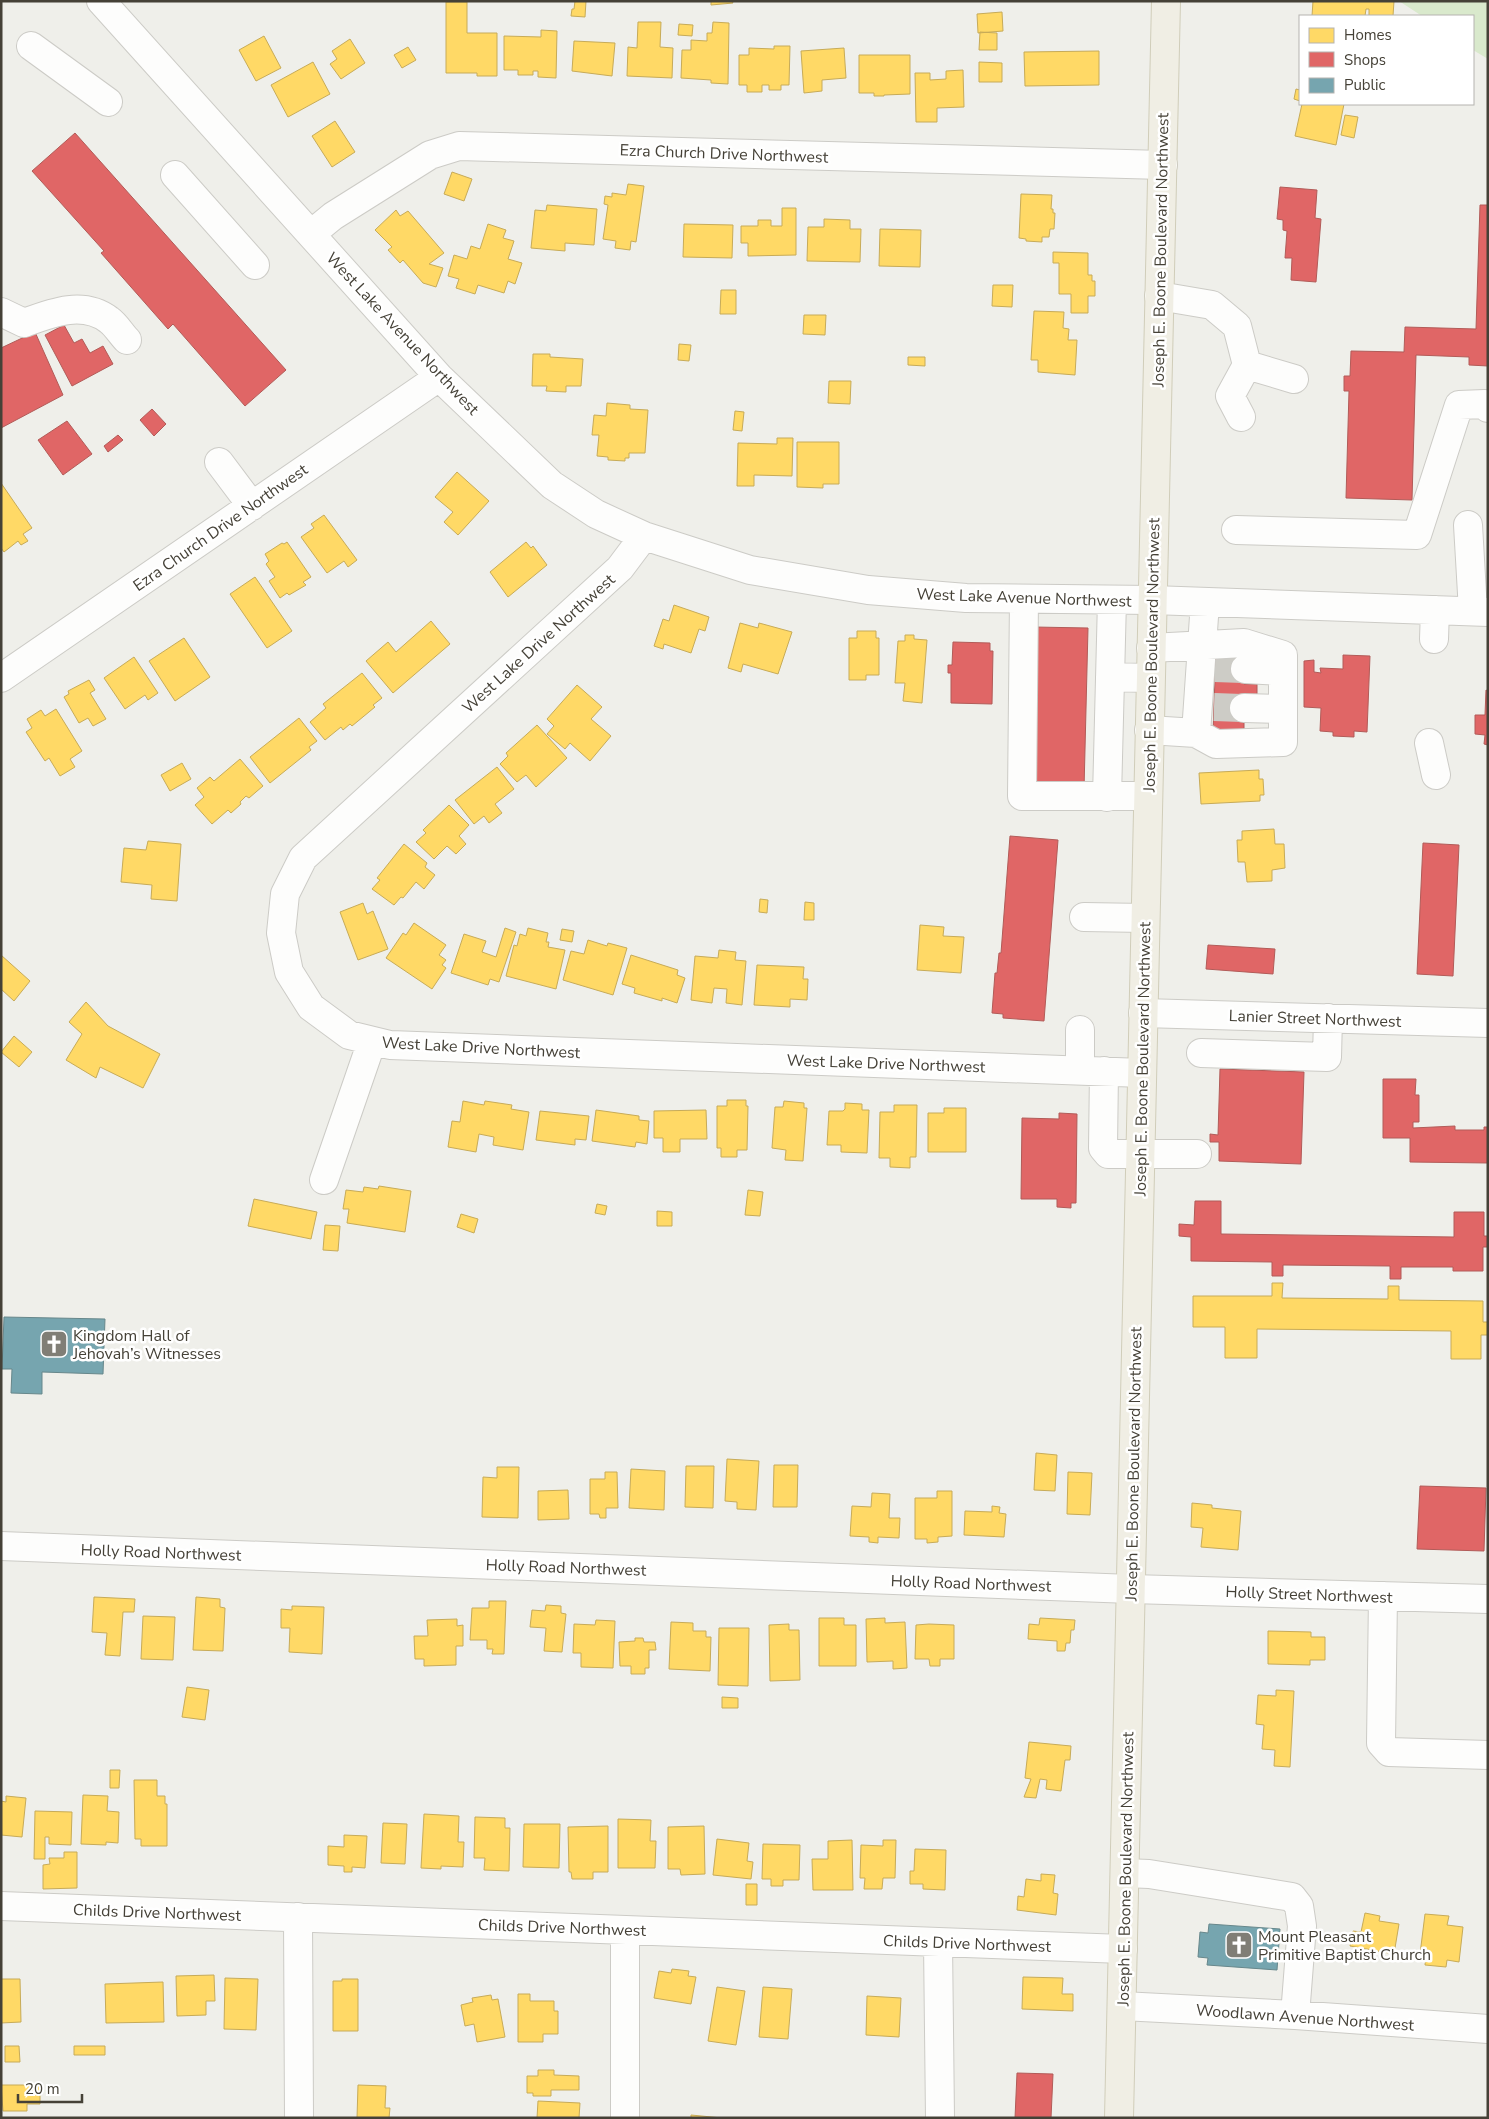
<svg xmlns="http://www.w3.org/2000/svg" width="1489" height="2119" font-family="'Nunito Sans',sans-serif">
	<rect width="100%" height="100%" fill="#efefea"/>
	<path fill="#d9e9cc" d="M1399,1H1488V59L1473,50V16H1422Z"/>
	<path fill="#ffd966" stroke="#c7ab58" d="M575,1H586L585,17L571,16L572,9H574Z
		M711,1H732L733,3L711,5Z
		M1313,1H1394L1393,16H1369V9H1366L1365,16H1312Z
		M446,2H467V33H497V76H477V73H446Z
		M1002,12L1003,31L978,33L977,14Z
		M638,22H661L660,47L673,48L672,78L627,76L628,47L637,48Z
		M713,22L729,23L728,84L711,83V80L681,78L682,50H691V40L707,41V33H712Z
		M679,24L693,25L692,36L678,35Z
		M541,30L557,31L556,78L538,77V71H533V75H518V70H504V36L541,37Z
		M980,32L997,33V50H979Z
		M264,36L281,68L256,81L239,50Z
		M350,39L365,63L341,79L330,64L337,59L332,51Z
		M574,41L615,43L612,76L572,71Z
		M774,46H790L789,85H781V90H769V85H762V92H747V85H739V55H749V48L774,49Z
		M408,47L416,60L402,68L394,55Z
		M844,48L846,78L822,80V91L804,93L801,51Z
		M1099,51V85L1025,86L1024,52Z
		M859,55H910V94L884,95V96H874V93H859Z
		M313,62L330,94L288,117L271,85Z
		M979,62L1002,63V82H979Z
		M963,70L964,107L937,108V122H916L915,73H930V80L946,79V71Z
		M1296,89L1300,90V101L1294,99Z
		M1302,104H1344L1336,145L1295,136Z
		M1345,115L1358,117L1354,138L1341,135Z
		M335,121L355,152L332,167L312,136Z
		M452,172L472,179L464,201L444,194Z
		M628,184L644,186L636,242L631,241L630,250L615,248L616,241L603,239L608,205L604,204L605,196L612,197V193L626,195Z
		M1021,194L1052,195L1051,209H1053V213H1055L1054,229H1050L1049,237H1042V242L1026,241V239L1019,238Z
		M547,205L597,209L594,245L565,243V251L531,248L535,210L546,211Z
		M782,208H796V255L748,256V243H741V226H758V220H771V226H782Z
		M396,210L400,216L408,211L444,253L429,264L443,268L436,287L423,283L403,260L400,263L388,250L392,247L375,230Z
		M824,219L850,220V229H861L860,262L807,261L808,227H824Z
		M488,224L506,230L503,238L514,241L508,259L522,263L515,284L508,281L504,293L478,285L475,294L456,288L459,279L448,276L454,255L467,259L471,246L480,249Z
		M684,224L733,225L732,258L683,257Z
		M880,229L921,230L920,267L879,266Z
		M1053,252L1088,253V275H1092V281H1095V296H1088V313H1071V294H1059V263H1053Z
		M993,285H1013L1012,307L992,306Z
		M721,290H736V314H720Z
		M1034,311L1064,312L1063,328L1069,329L1068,340H1077L1075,375L1038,372V360H1031Z
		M804,315H826L825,335L803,334Z
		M679,344L691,345L689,361L678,360Z
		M533,354H550V357L583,359L581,386H566V392L546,391L547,386H532Z
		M908,357H925V366L908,365Z
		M829,381H851L850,404L828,403Z
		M607,403L630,405V409L648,410L645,453H629V458H625V461L608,460V457L597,456L599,435H592L594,415L606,416Z
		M735,411L744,412L742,431L733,430Z
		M777,438H793L792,476L754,475V486H737L738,443L777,444Z
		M797,442H839V484H823V488L797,487Z
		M457,472L489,501L458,535L444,522L453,512L435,497Z
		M1,483L32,528L23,534L28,541L21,545L18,541L4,552L1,548Z
		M324,515L357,560L348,567L344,561L327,573L301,537L314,528L311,524Z
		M287,542L311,577L303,582L306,585L289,595L287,593L280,598L269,581L275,577L266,564L269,561L265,554L282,543L284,544Z
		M526,542L531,548L533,546L547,565L508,597L490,572Z
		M255,577L292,631L267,648L230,594Z
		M674,605L709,617L705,631L699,629L691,653L664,644L663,649L654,646L663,619L669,621Z
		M431,621L450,644L393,693L366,661L388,642L396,652Z
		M740,623L758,628L759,623L792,632L778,674L743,664L741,672L728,668Z
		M857,631H876V638H879V675H866V680H849V638H857Z
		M905,635H914V639L927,640L922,703L903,701L905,683H895L898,641H905Z
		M184,638L210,677L175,701L149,661Z
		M134,657L158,693L148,700L145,695L125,709L104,678Z
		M362,673L382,698L373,705L375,707L352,726L350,724L343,730L341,727L325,740L310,722L326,708L323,704Z
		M89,680L95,690L90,693L106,719L93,726L88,718L79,723L64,697L69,694L68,691Z
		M577,685L602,707L591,719L611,736L590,761L570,743L565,749L547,734L554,726L547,719Z
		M56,709L82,751L70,759L75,767L60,776L49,758L45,761L26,732L32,728L27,719L41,710L45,716Z
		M299,718L317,741L309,747L311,750L270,783L250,757Z
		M537,725L567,758L536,787L526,775L517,782L500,764L508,756L506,753Z
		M240,759L263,786L249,798L246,796L240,802L241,804L231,813L228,810L212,824L195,805L204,797L197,788L210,777L214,781Z
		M182,763L191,779L170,791L161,775Z
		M497,767L514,789L495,804L502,813L489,823L484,816L474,824L455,800Z
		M1259,770V779H1263L1264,795H1260V801L1201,804L1199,773Z
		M449,805L469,825L459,836L466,844L456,854L447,846L434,859L416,842L426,833L423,830Z
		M1274,829L1275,844H1284L1285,868L1272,870V881L1247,882L1245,862H1238L1237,840H1242V831Z
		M148,841L181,844L177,901L151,899L152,885L121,882L124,848L146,850Z
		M404,844L427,863L425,867L435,875L424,889L416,882L403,898L401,897L394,905L372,889L380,880L377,878Z
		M760,899L768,900L767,913L759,912Z
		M805,902L814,903V920H804Z
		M363,903L367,914L373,911L388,949L358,960L340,912Z
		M414,923L446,945L439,955L446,960L442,965L446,968L432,989L386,958L403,933L406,935Z
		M920,925L944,927L943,936L964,937L961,973L917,970Z
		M505,928L516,932L499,982L490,979L488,985L451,973L464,934L486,941L482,952L496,957Z
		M528,928L548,933L546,942H549L548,947L565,950L556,989L506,976L514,945L517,946L520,934L526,936Z
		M562,929L574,931L572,942L560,940Z
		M588,940L607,946L608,943L627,948L613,995L563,980L571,951L584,954Z
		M719,950L736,952L735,960L746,961L742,1005L726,1003L727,989L714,988L712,1003L691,1000L695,956L718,958Z
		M1,955L30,981L14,1001L1,989Z
		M631,955L678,970L677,975L685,978L677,1003L662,998V1001L634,993L635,988L622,984Z
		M757,965L804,967L803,979H808L807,1000L790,999V1007L754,1005Z
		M86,1002L108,1026L160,1054L143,1088L100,1067L96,1078L66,1060L82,1034L69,1022Z
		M14,1036L32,1052L19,1067L1,1052Z
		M727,1100H746V1106H748L747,1150H737V1157H721V1148H717V1106H727Z
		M463,1101L484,1105L485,1101L512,1105L511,1109L529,1112L523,1150L493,1145L494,1137L479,1134L476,1152L448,1147L452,1121L460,1122Z
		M784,1101L804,1103V1108H807L803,1161L785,1160L786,1150L772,1148L775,1107H783Z
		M845,1103L862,1104V1110H869L867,1153L841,1152V1145H827L829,1111H843L845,1109Z
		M894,1105H917L916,1157H910V1168L890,1167V1158H879L880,1112H894Z
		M944,1108H966V1152H928V1113H944Z
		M596,1110L639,1116V1120L649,1121L647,1144L636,1142L635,1147L592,1141Z
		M706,1110L707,1139H680V1152H663V1138H654V1111Z
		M540,1111L589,1116L586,1140L575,1139V1145L536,1140Z
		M379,1186L411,1191L405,1232L347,1223L349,1209H343L346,1190L363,1192L364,1187L378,1189Z
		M748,1190L763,1192L760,1216L745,1215Z
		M254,1199L317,1212L311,1239L248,1226Z
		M597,1204L607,1206L605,1215L595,1213Z
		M657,1211L672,1212V1226H657Z
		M461,1214L478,1219L474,1233L457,1227Z
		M325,1225L340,1226L338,1251L323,1250Z
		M1272,1283H1283L1282,1298L1388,1299V1286H1399V1300L1483,1301V1322H1488V1335H1481V1359H1451V1331L1257,1329V1358H1225V1327H1193V1296H1272Z
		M1036,1453L1057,1455L1055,1491L1034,1490Z
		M727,1459L759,1461L756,1510L737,1509V1502L725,1501Z
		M774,1465H798L797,1507H773Z
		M686,1466H714L713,1508L685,1507Z
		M497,1467H519L518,1518L482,1517L483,1477L497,1478Z
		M631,1469L665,1471L664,1510L629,1508Z
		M605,1472H617L618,1508H606V1518H600L599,1514H590V1479H605Z
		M1068,1472L1092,1473L1090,1515L1067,1514Z
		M568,1490L569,1519L538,1520V1491Z
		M937,1491H952V1536L938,1537V1542L927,1543V1539H915V1498H937Z
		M872,1493L890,1494L889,1518H900L899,1538L878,1537V1543L869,1542V1537L850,1536L852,1506L871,1507Z
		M1192,1503L1212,1505V1508L1241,1511L1238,1550L1201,1547L1203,1528L1191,1527Z
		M992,1506L1000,1507L999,1513L1006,1514L1004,1537L964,1535L965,1511L992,1512Z
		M94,1597L135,1599L134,1612H123L120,1656L105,1655L107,1633L92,1632Z
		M196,1597L220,1599V1607L225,1608L223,1651L193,1650Z
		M489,1601H506L504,1654H492L493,1649H487V1640H470L472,1608H489Z
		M546,1605L561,1606V1613L566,1614L562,1652L544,1651L546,1628L530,1627L532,1610L545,1611Z
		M292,1606L324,1607L322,1654L289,1652L290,1628H281V1609L292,1610Z
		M143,1616L175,1617L173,1660L141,1659Z
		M819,1618H844V1625H856V1666H819Z
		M885,1618V1623L905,1622L907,1668L893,1669V1661L867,1662L866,1619Z
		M1040,1618L1075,1620L1074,1630H1071L1070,1643H1066L1065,1651H1057V1641L1028,1639L1029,1624L1039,1625Z
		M457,1619V1626L463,1625V1646H456V1665L424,1666V1659H415L414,1636H428L427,1620Z
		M596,1620L615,1621L613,1668L581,1667V1653H573L574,1624L595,1625Z
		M671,1622L693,1623V1631H706V1637H711L710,1671L669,1669Z
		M789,1624V1630H799L800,1680L770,1681L769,1625Z
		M929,1624L954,1625V1659H940V1666H930L929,1659H915L916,1625Z
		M719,1628H749L748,1686L718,1685Z
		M1268,1631L1311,1632V1637H1325V1660H1310V1665L1268,1664Z
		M635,1638H643L644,1642H655L656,1650H649V1668H645V1674H631V1666H620L619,1642L635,1641Z
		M187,1687L209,1690L205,1720L182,1717Z
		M1276,1690L1294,1691L1290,1767L1274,1766L1275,1750L1262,1749L1264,1725L1256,1724L1258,1695L1276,1696Z
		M722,1697L738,1698V1708H722Z
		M1029,1742L1071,1746L1070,1760H1065L1061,1791L1046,1789L1047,1780L1040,1779L1036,1798L1024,1797L1031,1779L1025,1778Z
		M110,1770H120L119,1788H110Z
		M134,1780H157V1796H165V1804H167V1846H141V1839H135Z
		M83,1795L108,1796L107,1811L119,1812L118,1843L106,1842V1845L81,1844Z
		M6,1796L26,1798L22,1837L1,1835V1801L6,1802Z
		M35,1811L72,1812L71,1845L49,1844V1837H45V1859H34Z
		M424,1814L459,1816L458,1842H464L463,1867L441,1866V1869L421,1868Z
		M475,1817L505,1818V1828H510L509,1871L484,1870L485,1858H474Z
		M618,1819L651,1820L650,1841H656L655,1868H618Z
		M383,1823L407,1824L405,1864L381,1863Z
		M524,1824H560L559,1868L523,1867Z
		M608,1826V1872H593V1879H572L571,1872H569L568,1827Z
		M704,1826L705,1874L681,1875L680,1869H668V1827Z
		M344,1835L367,1836L365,1868L352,1867V1872H344V1866L328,1865V1846L344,1847Z
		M717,1839L749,1843L747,1861L753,1862L751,1879L713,1875Z
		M852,1840L853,1890H813L812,1859H828V1841Z
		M883,1840H896L895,1878H883L882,1889H864L865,1878H860L861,1845L883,1846Z
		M763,1844L800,1845L799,1880H783V1886H771V1879H762Z
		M915,1849L946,1850L945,1890L923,1889V1884H910V1871H914Z
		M64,1852H77V1888L43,1889V1865L50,1864L49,1858H64Z
		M1041,1874L1055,1875L1053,1893L1058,1894L1056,1915L1017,1910L1018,1896L1024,1897L1026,1879L1041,1881Z
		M746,1884H757V1905H746Z
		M1365,1913L1380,1916L1379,1921L1399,1924L1394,1954L1350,1946L1353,1931L1361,1932Z
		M1425,1914L1449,1916L1447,1925L1463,1927L1459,1962L1447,1960L1446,1967L1425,1965L1426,1955L1420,1954Z
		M672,1969L689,1971L688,1976L696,1977L691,2004L654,1998L659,1971L671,1973Z
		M214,1975L215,2001H206V2015L177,2016L176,1976Z
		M1023,1977L1063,1978L1062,1994H1073V2011L1022,2009Z
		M225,1978L258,1979L256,2030L224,2029Z
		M1,1979H20L21,2022L1,2023Z
		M342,1979H358V2031H333V1981H342Z
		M163,1982L164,2022L106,2023L105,1984Z
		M717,1987L745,1991L736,2045L708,2041Z
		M763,1987L792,1989L788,2039L759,2037Z
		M518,1994H530V2001H554V2011H558V2034H543V2042H518Z
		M491,1995L492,2000L498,1999L505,2037L477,2042L474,2024L465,2026L461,2005L473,2002L472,1998Z
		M867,1996L901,1998L899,2037L866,2035Z
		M5,2046H19L20,2062H5Z
		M74,2046H105V2055H74Z
		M538,2070H554V2075L579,2076V2090H551V2096H533V2093H527V2076H538Z
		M1,2085H40V2104H27V2111H3Z
		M358,2085L386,2086L385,2108H390L389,2118H357Z
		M538,2101L580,2103L579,2118H537Z
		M691,2115L722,2118H691Z"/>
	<path fill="#e06666" stroke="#b25b58" d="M75,133L286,370L245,406L173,324L168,329L101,253L104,251L32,171Z
		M1280,187L1317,190L1315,218L1321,219L1316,282L1291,280L1292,258H1285L1287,231L1283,230V220L1277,219Z
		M1480,205H1488V366L1469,365V357L1416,355L1412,500L1346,498L1349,391H1344V376H1350L1351,351L1404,352L1405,327L1476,329Z
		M64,325L74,343L82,339L90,353L103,346L113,364L72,386L45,335Z
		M35,332L63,395L1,428V348Z
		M152,409L166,424L154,436L140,420Z
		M67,421L92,454L63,475L38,440Z
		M118,435L123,440L108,452L104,446Z
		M1034,627L1088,628L1084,790L1030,789Z
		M953,642L990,643V651H993L992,704L951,703V673H948V665H952Z
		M1216,649L1246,650L1244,684H1257V700L1244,708V735L1213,734Z
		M1343,655L1370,656L1367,732L1354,731V737L1333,736V732L1320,731L1321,708L1304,707V661L1314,660V672L1321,673L1320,668L1343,669Z
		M1486,690L1488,691V745L1484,744L1485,735L1475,734V715H1485Z
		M1010,836L1058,840L1044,1021L1003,1018V1014L992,1013L995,973H997L999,953H1001Z
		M1423,843L1459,845L1453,976L1417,974Z
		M1208,945L1275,949L1273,974L1206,969Z
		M1220,1069L1304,1072L1301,1164L1219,1161V1142H1210V1134L1218,1135Z
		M1383,1079H1416L1415,1095H1419V1122H1413V1128L1455,1126V1130H1484V1127H1488V1163L1410,1162V1138H1383Z
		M1059,1113L1077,1114L1076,1203H1071V1208L1057,1207V1199H1021L1022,1118L1059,1119Z
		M1195,1201H1221V1234L1454,1237V1212H1484V1236H1488V1247H1483V1271H1453V1267H1401V1279H1390V1266L1283,1265V1276H1272V1262L1191,1261V1237L1179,1236V1224L1194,1225Z
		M1420,1486L1486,1488L1484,1551L1417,1549Z
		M1017,2073L1053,2074L1051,2118H1015Z"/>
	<path fill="#76a5af" stroke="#67878b" d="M4,1317L105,1319L103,1374L42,1372V1394L11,1393L12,1369H2Z
		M1209,1924L1280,1929L1277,1970L1207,1965L1208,1958L1198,1957L1200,1932L1208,1933Z"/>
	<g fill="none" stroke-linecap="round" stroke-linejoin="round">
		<path stroke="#cdccc6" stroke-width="28" stroke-dasharray="28 14" stroke-linecap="butt" d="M1215,668L1245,669
			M1214,707L1244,708"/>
		<g stroke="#cccbc6" stroke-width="30">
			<path id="minor" d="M101,1L439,377L552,485L596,514L644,536L750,570L868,590L966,598L1152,600L1488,612
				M31,46L108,102
				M175,175L255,265
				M311,234L333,216L430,155L459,146L1163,165
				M1159,296L1212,305L1237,326L1247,365L1230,396L1241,417
				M1,312L24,323C51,313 83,300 109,320C116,325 121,334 127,340
				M1247,365L1294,379
				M219,462L252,506
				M1468,525L1473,611
				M1236,530L1417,535L1459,405L1485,404L1488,408
				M644,536L620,568L303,858L285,894L281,933L289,972L311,1007L349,1035L390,1045L1142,1073
				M1024,599L1022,796H1148
				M1434,639L1435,610
				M1151,648L1244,643L1283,655V742L1216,744L1196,733
				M1245,669L1283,671
				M1110,677L1150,678
				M1,678L439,377
				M1244,708L1282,709
				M1149,730L1196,733L1205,602
				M1429,743L1436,775
				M1107,797L1112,600
				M1084,917L1145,918
				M1143,1013L1488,1023
				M1080,1030V1070
				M1201,1053L1327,1057L1328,1018
				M1104,1071L1103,1148L1108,1154H1197
				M324,1180L372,1041
				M1,1546L1131,1589L1488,1599
				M1383,1596L1381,1743L1389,1752L1488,1755
				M1125,1873L1149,1874L1292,1897L1299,1906L1302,1926L1295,2015
				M1,1906L1123,1949
				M298,1917L299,2118
				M625,1930V2118
				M938,1942L940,2118
				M1122,2006L1295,2015L1488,2029"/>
		</g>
		<g stroke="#d0cdb9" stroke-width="30">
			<path id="major" d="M1119,2118L1166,1"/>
		</g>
		<use href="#minor" stroke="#fdfdfc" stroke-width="28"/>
		<use href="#major" stroke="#f0eee4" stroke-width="28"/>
	</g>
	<defs>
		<g id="church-square" transform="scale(1.4375)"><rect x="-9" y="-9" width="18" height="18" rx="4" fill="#807e76" stroke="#fff"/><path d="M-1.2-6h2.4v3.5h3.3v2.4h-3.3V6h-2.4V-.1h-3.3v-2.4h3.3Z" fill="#fff"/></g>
	</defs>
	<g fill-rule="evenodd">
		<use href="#church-square" x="54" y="1344"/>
		<use href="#church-square" x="1239" y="1945"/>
	</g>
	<g text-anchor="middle" stroke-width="5" stroke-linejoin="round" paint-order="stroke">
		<g font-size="16" fill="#454137" stroke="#fff">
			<text transform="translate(724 153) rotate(2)" y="6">Ezra Church Drive Northwest</text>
			<text transform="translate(1160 250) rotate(-89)" y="6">Joseph E. Boone Boulevard Northwest</text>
			<text transform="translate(403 333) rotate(47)" y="6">West Lake Avenue Northwest</text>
			<text transform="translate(220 527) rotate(-35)" y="6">Ezra Church Drive Northwest</text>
			<text transform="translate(1024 597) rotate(2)" y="6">West Lake Avenue Northwest</text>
			<text transform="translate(538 643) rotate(-42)" y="6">West Lake Drive Northwest</text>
			<text transform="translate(1151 655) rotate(-89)" y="6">Joseph E. Boone Boulevard Northwest</text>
			<text transform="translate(1315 1018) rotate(2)" y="6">Lanier Street Northwest</text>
			<text transform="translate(481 1047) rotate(3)" y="6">West Lake Drive Northwest</text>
			<text transform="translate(1142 1059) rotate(-89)" y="6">Joseph E. Boone Boulevard Northwest</text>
			<text transform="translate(886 1063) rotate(2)" y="6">West Lake Drive Northwest</text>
			<text transform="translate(1133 1464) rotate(-89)" y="6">Joseph E. Boone Boulevard Northwest</text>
			<text transform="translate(161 1552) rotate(2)" y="6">Holly Road Northwest</text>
			<text transform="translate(566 1567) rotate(2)" y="6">Holly Road Northwest</text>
			<text transform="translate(971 1583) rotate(2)" y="6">Holly Road Northwest</text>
			<text transform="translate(1309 1594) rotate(2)" y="6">Holly Street Northwest</text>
			<text transform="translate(1125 1869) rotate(-89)" y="6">Joseph E. Boone Boulevard Northwest</text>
			<text transform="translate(157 1912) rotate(2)" y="6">Childs Drive Northwest</text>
			<text transform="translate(562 1927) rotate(2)" y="6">Childs Drive Northwest</text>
			<text transform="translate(967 1943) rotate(2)" y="6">Childs Drive Northwest</text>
			<text transform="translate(1305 2017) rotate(4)" y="6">Woodlawn Avenue Northwest</text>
		</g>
		<g font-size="16" fill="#454137" stroke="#fff" text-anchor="start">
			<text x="73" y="1341">Kingdom Hall of<tspan x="73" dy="18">Jehovah’s Witnesses</tspan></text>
			<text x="1258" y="1942">Mount Pleasant<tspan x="1258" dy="18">Primitive Baptist Church</tspan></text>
		</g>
	</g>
	<rect width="1489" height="2119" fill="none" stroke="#454137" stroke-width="5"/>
	<rect x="1299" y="15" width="175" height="90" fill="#ffffff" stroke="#b5b3af"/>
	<rect x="1309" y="28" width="25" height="15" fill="#ffd966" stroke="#b5b3af"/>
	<text x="1344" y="40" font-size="15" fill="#454137">Homes</text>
	<rect x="1309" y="52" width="25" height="15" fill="#e06666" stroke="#b5b3af"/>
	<text x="1344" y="65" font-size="15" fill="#454137">Shops</text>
	<rect x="1309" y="78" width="25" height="15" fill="#76a5af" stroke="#b5b3af"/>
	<text x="1344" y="90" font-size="15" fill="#454137">Public</text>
	<path d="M18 2094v8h64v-8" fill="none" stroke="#454137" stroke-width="2.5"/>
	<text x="25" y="2094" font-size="15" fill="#454137" stroke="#ffffff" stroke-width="4" paint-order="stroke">20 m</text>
</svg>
